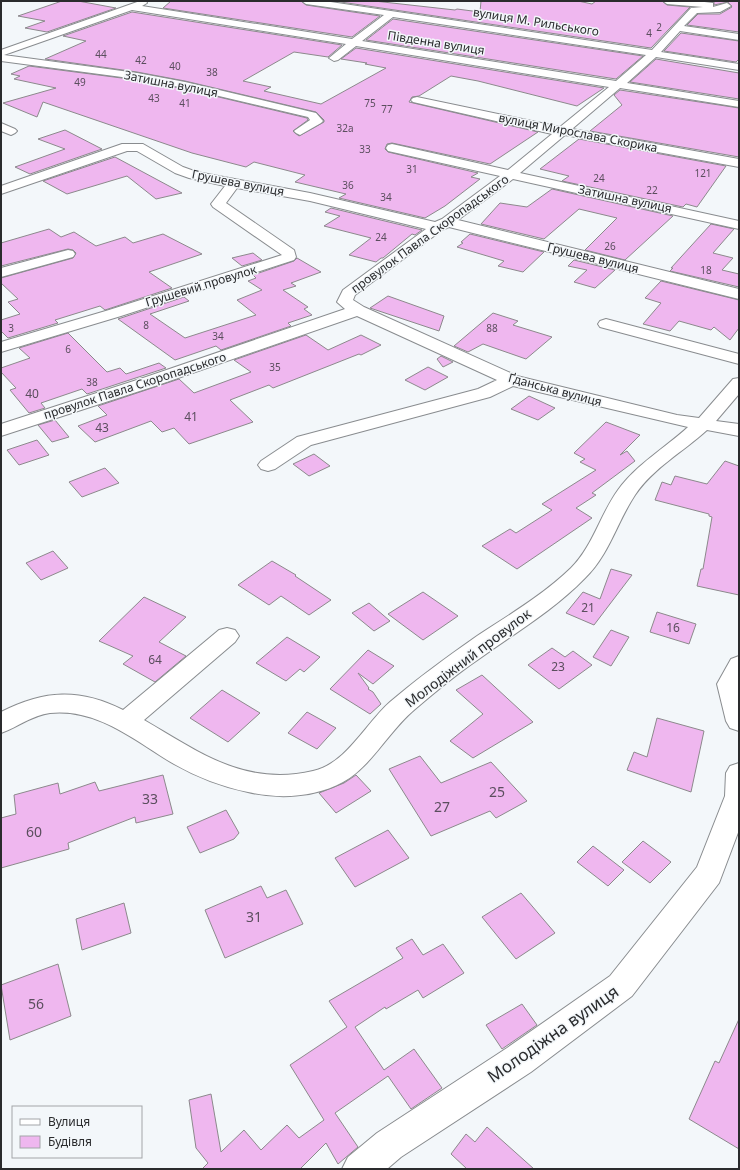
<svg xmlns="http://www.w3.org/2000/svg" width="740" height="1170" font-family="'Noto Sans',sans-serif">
	<rect width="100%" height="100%" fill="#f3f7fa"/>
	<path fill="#efb7ef" stroke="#8c898c" d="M62,1H78L116,8L47,32L25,28L45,21L18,16Z
		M171,1H301L306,5L380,16L352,37L163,8Z
		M334,1H374L455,10L457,9L480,12L481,1H578L592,4L596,1H662L667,5L690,7L651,48Z
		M709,1H739V32L687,25L698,14H720L732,7L728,2L714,5V2Z
		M132,12L342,45L328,57L294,52L243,81L271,87L264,91L321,104L386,68L365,64L367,63L341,59L356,48L604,88L577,106L478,81L451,76L419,96L412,97L409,102L538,132L490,164L392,143L387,144L385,149L388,152L478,173L471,177L480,179L445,206L425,218L339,198L346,194L295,182L305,175L254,162L246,167L192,153L43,102L37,117L3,103L56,88L14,79L20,76L11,74L29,66L137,80L185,89L307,118L308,120L293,131L299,136L324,122V120L316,112L185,81L137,72L45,59L86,41L63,36Z
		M393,19L643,56L616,79L366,40Z
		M681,33L739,41V59L736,62L664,51Z
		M656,59L739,73V99L630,82Z
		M620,90L739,108V157L590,131L622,105L614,95Z
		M65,130L102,149L30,174L15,167L65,149L38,139Z
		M579,139L726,166L697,207L686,204L683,207L562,181L569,176L540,169Z
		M115,157L182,193L156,199L127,176L67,194L43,181Z
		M552,189L673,216L625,260L585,250L617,218L579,209L544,239L481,224L500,203L527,207Z
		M331,208L422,230L415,235L412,234L383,258H381L376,262L349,255L371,238L324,226L340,216L325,212Z
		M711,224L734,229L713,253L733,258L722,270L739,274V287L670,271L673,268H671Z
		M49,229L61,237L74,232L96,246L125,237L133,243L163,234L202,254L149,272L172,288L105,310L100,306L55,320L58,323L8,338L1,331V320L20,314L8,302L18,299L1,283V278L73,258L76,253L73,250L68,249L1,266V243Z
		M470,234L544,252L523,272L498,266L504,261L457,247L463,243L461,242Z
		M253,253L262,260L242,266L232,258Z
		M297,258L321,272L291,283L296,286L283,290L308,307L304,309L312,315L288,323L291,326L221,350L216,346L175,360L118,319L184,297L189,301L150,314L185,338L256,315L237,300L262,290L248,281L256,278L253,275L294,261Z
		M574,260L615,270L595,288L574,282L587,270L568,266Z
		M661,281L739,300V328L730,340L714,327L711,330L679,321L670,331L643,324L661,303L645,298Z
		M388,296L444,316L439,331L370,308Z
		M493,313L518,321L513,325L552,337L526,359L483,344L468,352L454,346Z
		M68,333L107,372L120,368L126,374L159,363L166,368L87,394L82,389L41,403L45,408L29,413L10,390L16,388L1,372V368L30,358L19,348Z
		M306,335L328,350L361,335L381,345L361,355L359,354L273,388L269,385L230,400L253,422L189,444L174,428L162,432L151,421L95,442L78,426L107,415L98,406L179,379L194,393L251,372L234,360Z
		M441,356L453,362L443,367L437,359Z
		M428,367L448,377L425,390L405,380Z
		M529,396L555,408L538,420L511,409Z
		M55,420L69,437L52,442L38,425Z
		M606,422L640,435L620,455L627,451L635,461L592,493L596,495L576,508L592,518L517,569L482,546L510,529L516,533L552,510L542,504L596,470L580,462L585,459L574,453Z
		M37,440L49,455L19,465L7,450Z
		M314,454L330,466L309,476L293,464Z
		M725,461L739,466V595L697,586L701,569H703L712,517L709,516V514L655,500L662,482L671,485L675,476L707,484Z
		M105,468L119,483L82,497L69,482Z
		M53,551L68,568L41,580L26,563Z
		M272,561L296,575L295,576L331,600L309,615L281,596L269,605L238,585Z
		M611,569L632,575L594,625L566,613L583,592L600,599Z
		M423,592L458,616L423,640L388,614Z
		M144,597L186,617L159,642L186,656L155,682L123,664L133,656L99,641Z
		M369,603L390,621L374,631L352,613Z
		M657,612L696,624L689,644L650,632Z
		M611,630L629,637L611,666L593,657Z
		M287,637L320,657L304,672L300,669L286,681L256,663Z
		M552,648L565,657L573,651L592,665L559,689L528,665Z
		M368,650L394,666L373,684L358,673L369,688L368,689L373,692L381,704L370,714L330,689Z
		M482,675L533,722L473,758L450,741L483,714L456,690Z
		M222,690L260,713L228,742L190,718Z
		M307,712L336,728L317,749L288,733Z
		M657,718L704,731L691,792L627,770L634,752L647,757Z
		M420,756L441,783L491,762L527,801L496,818L490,811L431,836L389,769Z
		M163,775L173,814L136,823L135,817L68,843L69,849L1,868V818L16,814L14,795L58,783L60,794L95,782L99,791Z
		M356,775L371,791L336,813L319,793L344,783Z
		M226,810L239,833L234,839L200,853L187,827Z
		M388,830L409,858L355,887L335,858Z
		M643,841L671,862L650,883L622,862Z
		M593,846L624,870L608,886L577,862Z
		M261,886L267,898L286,890L303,924L225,958L205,910Z
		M521,893L555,933L516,959L482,917Z
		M124,903L131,933L82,950L76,919Z
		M412,939L423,955L443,944L464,973L423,998L418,990L386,1009L385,1007L355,1027L384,1070L414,1049L442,1088L411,1109L388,1076L335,1113L358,1147L338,1164L326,1143L300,1169H202L208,1163L196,1148L189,1100L211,1094L221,1152L244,1130L261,1150L287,1125L299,1138L324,1120L290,1065L347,1027L329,1001L403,958L396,948Z
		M58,964L71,1016L10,1040L1,985Z
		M522,1004L537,1025L502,1049L486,1025Z
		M739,1019V1149L689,1119L715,1061L719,1063Z
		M487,1127L534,1169H467L451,1154L466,1134L475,1142Z"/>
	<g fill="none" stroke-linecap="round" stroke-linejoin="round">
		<g stroke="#898c8f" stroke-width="2">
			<path id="minor" d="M140,1H146L147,3L142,6L352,39L384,15L306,4L302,1H324L652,50L691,8L703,7L667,4L663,1H696L713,3V7L727,3L731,6L720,12L697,13L684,26L739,34V40L680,31L661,52L739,64V70L656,57L627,83L739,101V107L620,88L572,129L739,159V167L565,135L520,173L739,221V229L513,179L458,220L739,289V299L449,227L442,230L355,295L353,300L364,307L517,376L677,415L699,418L733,379L739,378V394L716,421L739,424V436L707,430C683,452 653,468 635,495C617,522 609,555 585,578C553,611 513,634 476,661C454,676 434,693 414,710C388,732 371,767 343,782C314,798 278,799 248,792C222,787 197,777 174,764C135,741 98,708 50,713C32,715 18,727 1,733V712C44,690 80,688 123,710L219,630L227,628L235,630L239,636L235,642L144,720C199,752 245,787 313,771C346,764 366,723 390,702C418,678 447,657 477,636C509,615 543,595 571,568C593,546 600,515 618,490C637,464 665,448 688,427L513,386L490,397L311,445L275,469L268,471L261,469L258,465L261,461L297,437L478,389L497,380L357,316L155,386L1,436V424L143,378L345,309L337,302L343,290L426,229L310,201L237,188L226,203L294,250L296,257L294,260L121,316L1,352V342L109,310L282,255L213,207L211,204L225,186L189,178L175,173L137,151H127L1,194V186L122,144H143L183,167L197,172L310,193L435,222L442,219L500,176L388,151L386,148L388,145L392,144L508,170L552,134L413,102L411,100L413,98L417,97L560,127L609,87L356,46L338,60L334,61L329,58L346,44L132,10L4,55L137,73L185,82L316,113L323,121L321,123L300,135L296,133L294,131L310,120L308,117L185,88L137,79L1,61V50ZM393,17L646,55L616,81L362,41Z
				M1,123L15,129L17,131L15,133L11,135L1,131Z
				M68,250L73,251L75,254L73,257L1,277V268Z
				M606,319L739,354V364L600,327L598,324L600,321Z
				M739,656V731L730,728L726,721L717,684L731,659Z
				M739,763V830L719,883L632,996L531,1072L401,1157L387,1169H342L348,1157L377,1133L507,1048L610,976L697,867L725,796L726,773L730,766Z"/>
		</g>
		<use href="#minor" fill="#fff" fill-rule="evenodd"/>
	</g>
	<g text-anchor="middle" stroke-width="3" stroke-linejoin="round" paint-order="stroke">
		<g font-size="10" fill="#5b4e5e">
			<text x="659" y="31">2</text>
			<text x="649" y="37">4</text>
			<text x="101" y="58">44</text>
			<text x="141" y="64">42</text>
			<text x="175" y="70">40</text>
			<text x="212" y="76">38</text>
			<text x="80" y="86">49</text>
			<text x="154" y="102">43</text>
			<text x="185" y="107">41</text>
			<text x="370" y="107">75</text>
			<text x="387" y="113">77</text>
			<text x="345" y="132">32а</text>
			<text x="365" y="153">33</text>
			<text x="412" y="173">31</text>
			<text x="703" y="177">121</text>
			<text x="599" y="182">24</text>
			<text x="348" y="189">36</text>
			<text x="652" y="194">22</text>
			<text x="386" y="201">34</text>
			<text x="381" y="241">24</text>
			<text x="610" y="250">26</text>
			<text x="706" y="274">18</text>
			<text x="146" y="329">8</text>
			<text x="11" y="332">3</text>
			<text x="492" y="332">88</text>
			<text x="218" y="340">34</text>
			<text x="68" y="353">6</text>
			<text x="275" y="371">35</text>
			<text x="92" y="386">38</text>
		</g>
		<g font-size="12" fill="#2a2b2d" stroke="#f3f7fa">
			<text transform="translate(536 22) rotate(9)" y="4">вулиця М. Рильського</text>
			<text transform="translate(436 43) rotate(9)" y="4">Південна вулиця</text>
			<text transform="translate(171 84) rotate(11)" y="4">Затишна вулиця</text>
			<text transform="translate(578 133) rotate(11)" y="4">вулиця Мирослава Скорика</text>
			<text transform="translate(238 183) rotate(11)" y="4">Грушева вулиця</text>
			<text transform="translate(625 199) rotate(12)" y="4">Затишна вулиця</text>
			<text transform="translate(430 234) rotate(-36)" y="4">провулок Павла Скоропадського</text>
			<text transform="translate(593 258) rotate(14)" y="4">Грушева вулиця</text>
			<text transform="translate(201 286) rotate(-17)" y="4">Грушевий провулок</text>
			<text transform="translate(135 386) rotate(-18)" y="4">провулок Павла Скоропадського</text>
			<text transform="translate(555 390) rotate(15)" y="4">Ґданська вулиця</text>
		</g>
		<g font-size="12" fill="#5b4e5e">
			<text x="32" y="398">40</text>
			<text x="191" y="421">41</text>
			<text x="102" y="432">43</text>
			<text x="588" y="612">21</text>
			<text x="673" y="632">16</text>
			<text x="155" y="664">64</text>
			<text x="558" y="671">23</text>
		</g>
		<g font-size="14" fill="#2a2b2d" stroke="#f3f7fa">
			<text transform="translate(468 658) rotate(-37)" y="5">Молодіжний провулок</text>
		</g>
		<g font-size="14" fill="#5b4e5e">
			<text x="497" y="797">25</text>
			<text x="150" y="804">33</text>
			<text x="442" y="812">27</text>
			<text x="34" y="837">60</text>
			<text x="254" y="922">31</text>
			<text x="36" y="1009">56</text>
		</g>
		<g font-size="17" fill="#2a2b2d" stroke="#f3f7fa">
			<text transform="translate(553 1034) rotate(-35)" y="6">Молодіжна вулиця</text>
		</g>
	</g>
	<rect width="740" height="1170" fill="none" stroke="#2a2b2d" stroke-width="4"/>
	<rect x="12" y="1106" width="130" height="52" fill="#f3f7fa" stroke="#a3a5a8"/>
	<rect x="20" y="1119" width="20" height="6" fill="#ffffff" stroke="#a3a5a8"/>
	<text x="48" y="1126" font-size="12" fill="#2a2b2d">Вулиця</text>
	<rect x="20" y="1136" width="20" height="12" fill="#efb7ef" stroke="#a3a5a8"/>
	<text x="48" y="1146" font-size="12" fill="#2a2b2d">Будівля</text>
</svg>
